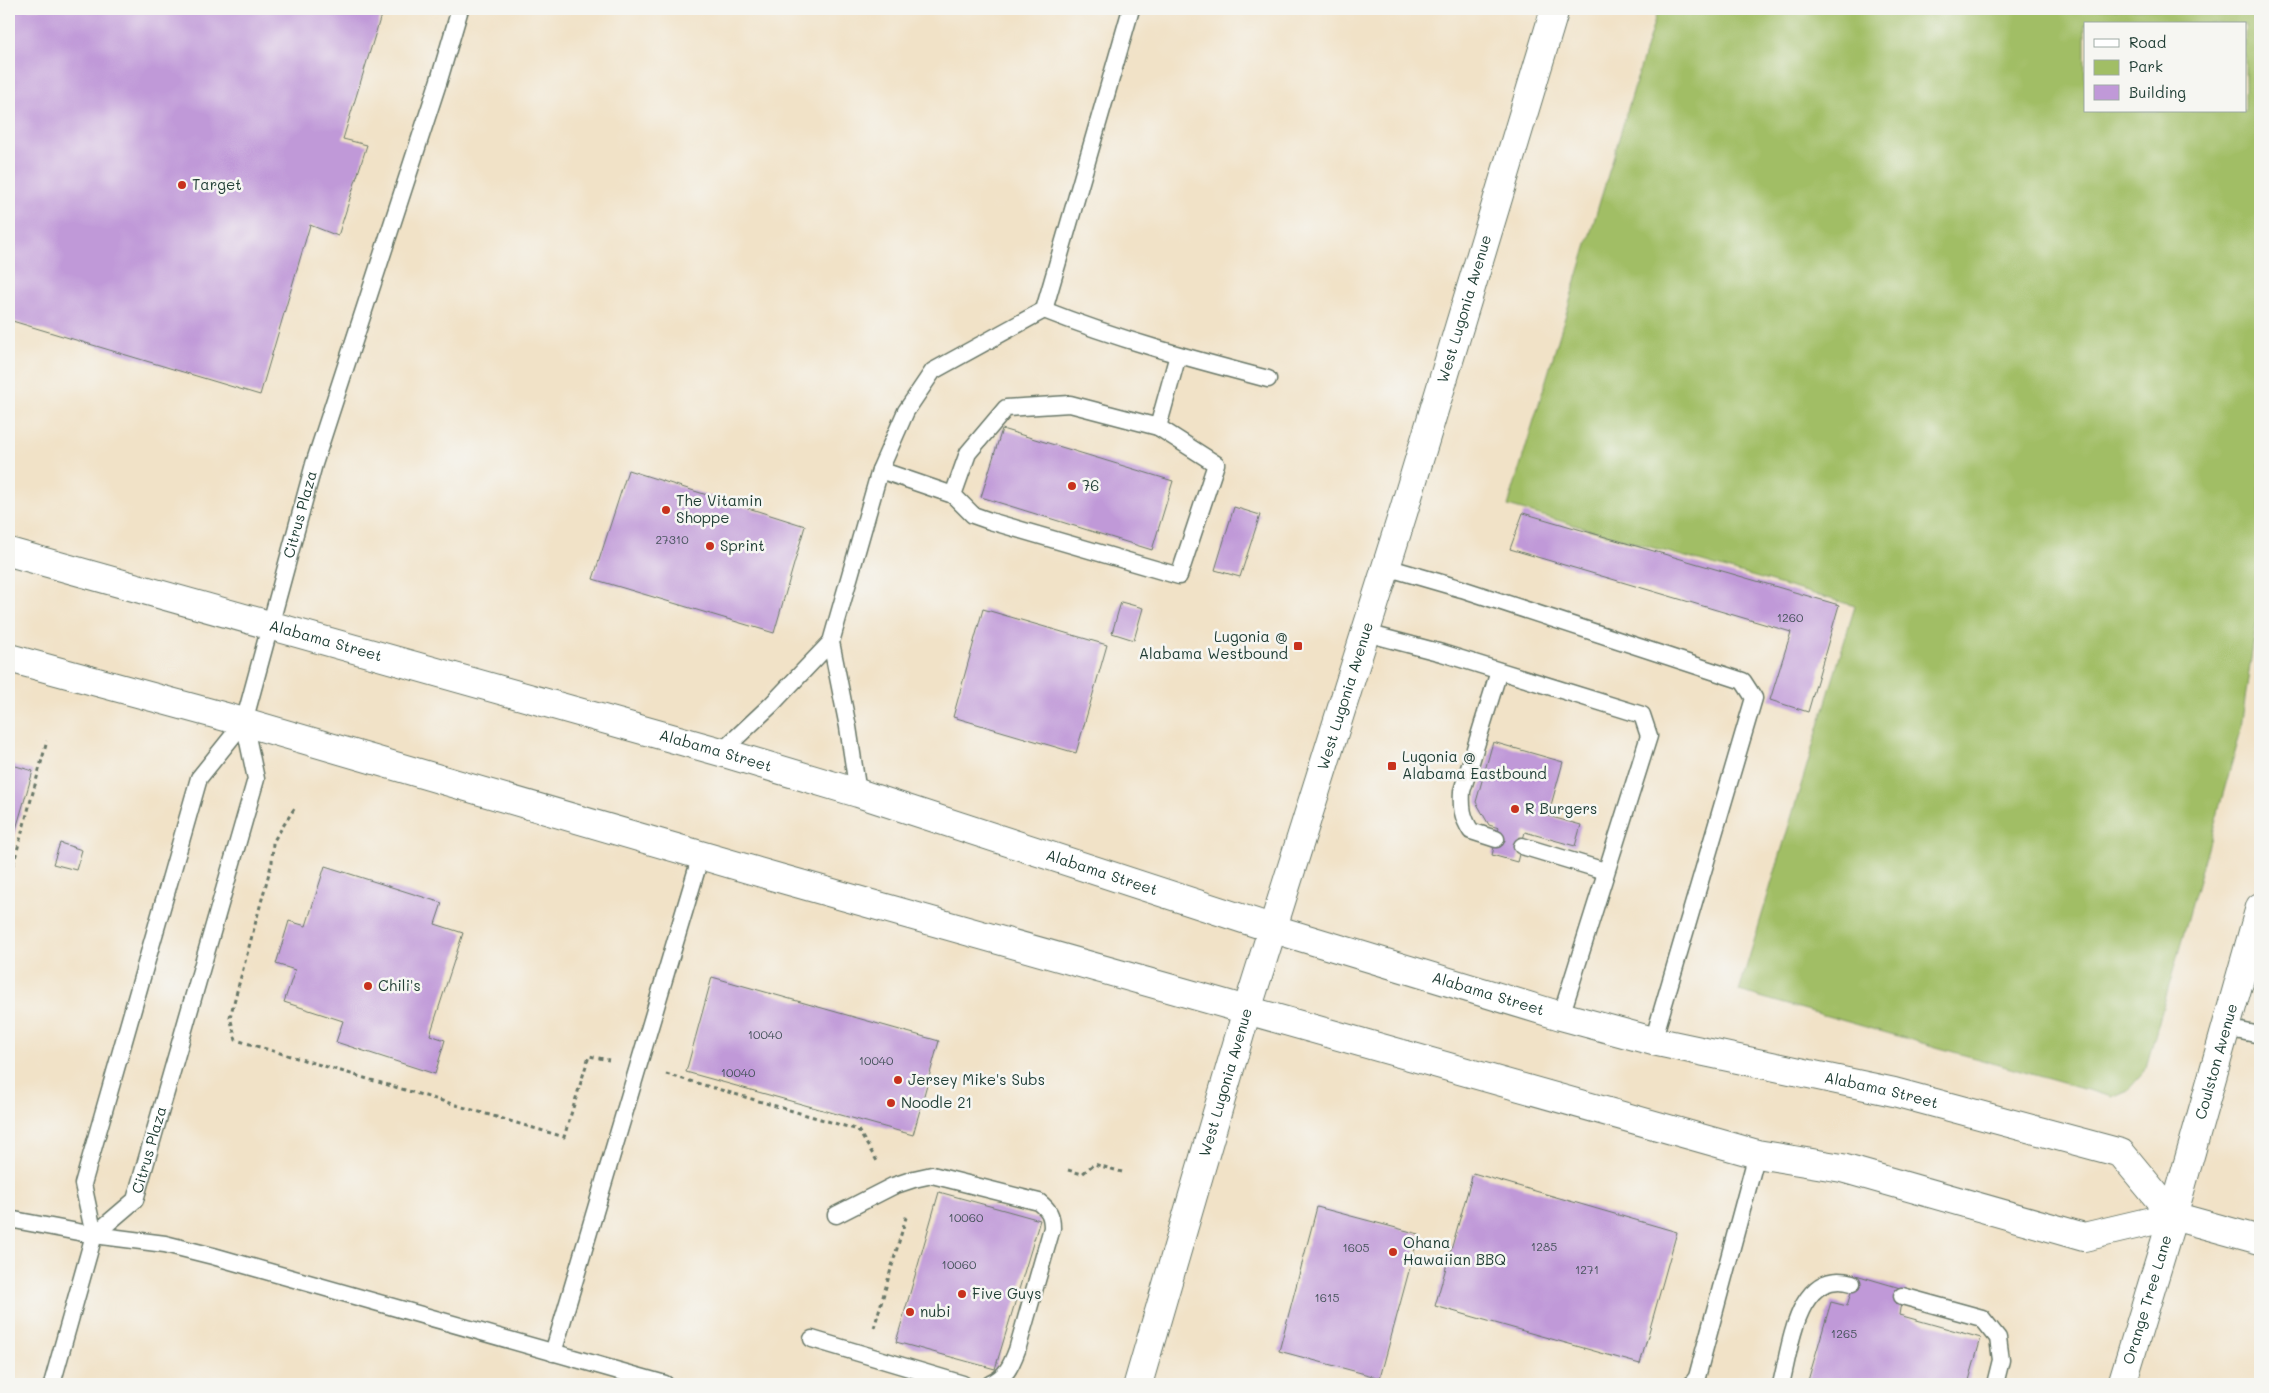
<svg xmlns="http://www.w3.org/2000/svg" width="2269" height="1393" font-family="Mali,sans-serif">
	<rect width="100%" height="100%" fill="#f6f6f2"/>
	<filter id="ink" filterUnits="userSpaceOnUse"><feTurbulence type="fractalNoise" baseFrequency=".02" numOctaves="2"/><feDisplacementMap in="SourceGraphic" scale="10" xChannelSelector="R" yChannelSelector="G"/><feConvolveMatrix kernelMatrix="1 2 1 2 8 2 1 2 1" color-interpolation-filters="sRGB"/></filter>
	<filter id="wash" filterUnits="userSpaceOnUse"><feTurbulence type="fractalNoise" baseFrequency=".0096" numOctaves="4" result="noise"/><feDisplacementMap in="SourceGraphic" scale="20" xChannelSelector="R" yChannelSelector="G"/><feGaussianBlur stdDeviation="1.12" result="paint"/><feColorMatrix in="noise" values="0 0 0 0 0 0 0 0 0 0 0 0 0 0 0 0 0 1.4 0 .05"/><feComposite in="paint" operator="in"/></filter>
	<g filter="url(#wash)">
		<rect width="100%" height="100%" fill="#f1e2c7"/>
		<path fill="#a1be65" stroke="#607e4c" fill-rule="evenodd" d="M1658,9H2260V607L2257,617L2240,734L2145,1071L2128,1090L2112,1097L1739,991L1855,606L1508,506ZM2085,24H2245V111H2085Z"/>
		<g id="blocks">
			<path fill="#c099d8" d="M9,9H383L343,139L367,145L338,236L310,225L260,395L9,320Z
				M1002,429L1173,481L1152,550L981,497Z
				M628,470L805,526L774,633L593,579Z
				M1234,507L1260,515L1240,577L1215,570Z
				M1523,513L1839,605L1808,712L1770,700L1791,632L1510,549Z
				M1121,602L1143,608L1134,640L1112,633Z
				M983,609L1107,645L1076,753L953,717Z
				M1493,742L1563,762L1548,816L1581,825L1575,846L1525,832L1517,862L1492,855L1499,828L1489,825L1476,802Z
				M9,764L33,771L9,853Z
				M60,843L82,850L76,870L53,864Z
				M325,866L442,903L435,924L463,933L430,1035L445,1040L435,1074L336,1042L343,1021L284,1002L295,970L276,964L289,921L306,926Z
				M712,977L939,1041L913,1135L686,1072Z
				M1473,1173L1677,1232L1640,1364L1435,1306Z
				M939,1192L1040,1220L995,1369L896,1342Z
				M1317,1207L1419,1234L1380,1378L1279,1351Z
				M1856,1275L1907,1290L1902,1296L1899,1315L1981,1338L1968,1384H1807L1831,1302L1847,1306Z"/>
		</g>
	</g>
	<g filter="url(#ink)">
		<use href="#blocks" fill-opacity="0" stroke="#687767" stroke-width="1"/>
		<g fill="none" stroke-linecap="round" stroke-linejoin="round">
			<g stroke="#687767" stroke-width="19">
				<g id="service">
					<path d="M1044,310C1117,339 1192,359 1268,379"/>
					<path d="M880,470L953,495L968,453L1006,408L1070,404L1158,427L1178,355"/>
					<path d="M953,495L973,515L990,521L1179,576L1216,464L1158,427"/>
					<path d="M1386,567L1462,589L1743,681L1754,698L1653,1041"/>
					<path d="M1366,633L1442,653L1642,715L1649,736L1561,1016"/>
					<path d="M721,752L771,705L831,642"/>
					<path d="M858,793L848,727L831,642L880,470L906,411L933,371L1044,310L1131,9"/>
					<path d="M1496,839L1471,831C1462,817 1461,807 1462,791L1499,671"/>
					<path d="M1522,846L1605,871"/>
					<path d="M2226,1028L2260,1035"/>
					<path d="M836,1215L893,1186L914,1179L932,1175L1039,1202C1049,1210 1052,1215 1052,1228L1017,1350C1011,1366 1006,1377 990,1384"/>
					<path d="M9,1219L94,1235L165,1244L213,1256L665,1384"/>
					<path id="s1" d="M94,1235L135,1200L256,779L244,722"/>
					<path d="M1902,1296L1982,1318L1998,1338L2001,1360L1995,1384"/>
					<path d="M812,1339L963,1384"/>
					<path d="M553,1353L701,855"/>
					<path id="s2" d="M52,1384L94,1235L83,1184L199,778L244,722L314,464L439,80L460,9"/>
					<path d="M1692,1384L1697,1377L1757,1154"/>
					<path d="M1781,1384C1791,1346 1797,1268 1852,1283"/>
				</g>
			</g>
			<g stroke="#687767" stroke-width="30">
				<g id="minor">
					<path id="s3" d="M2122,1384L2173,1216L2260,907"/>
				</g>
			</g>
			<g stroke="#687767" stroke-width="30">
				<g id="tertiary">
					<path id="s4" d="M1138,1384L1247,1010"/>
				</g>
			</g>
			<g stroke="#687767" stroke-width="30">
				<g id="secondary">
					<path id="s5" d="M1247,1010L1403,513L1555,9"/>
				</g>
			</g>
			<g stroke="#687767" stroke-width="30">
				<g id="primary">
					<path id="s6" d="M9,552L721,752L858,793L1274,929L1561,1016L1653,1041L1894,1092L2121,1153L2173,1216"/>
					<path d="M9,658L244,722L779,878L1757,1154L1842,1168L2084,1237L2173,1216L2260,1240"/>
				</g>
			</g>
			<path stroke="#687767" stroke-width="3" stroke-dasharray="4 4" stroke-linecap="butt" d="M294,809L273,842L272,862L230,1017L236,1040L564,1137L589,1056L609,1060
				M9,880L47,741
				M666,1074L858,1130L877,1161
				M1068,1170L1082,1174L1094,1164L1122,1172
				M874,1328L907,1214"/>
			<use href="#service" stroke="#fff" stroke-width="16"/>
			<use href="#minor" stroke="#fff" stroke-width="28"/>
			<use href="#tertiary" stroke="#fff" stroke-width="28"/>
			<use href="#secondary" stroke="#fff" stroke-width="28"/>
			<use href="#primary" stroke="#fff" stroke-width="28"/>
		</g>
	</g>
	<g fill="#c8321e" stroke="#f6f6f2" stroke-width="2">
		<circle cx="182" cy="185" r="5"/>
		<circle cx="1072" cy="486" r="5"/>
		<circle cx="666" cy="510" r="5"/>
		<circle cx="710" cy="546" r="5"/>
		<rect x="1293" y="641" width="10" height="10" rx="2.5"/>
		<rect x="1387" y="761" width="10" height="10" rx="2.5"/>
		<circle cx="1515" cy="809" r="5"/>
		<circle cx="368" cy="986" r="5"/>
		<circle cx="898" cy="1080" r="5"/>
		<circle cx="891" cy="1103" r="5"/>
		<circle cx="1393" cy="1252" r="5"/>
		<circle cx="962" cy="1294" r="5"/>
		<circle cx="910" cy="1312" r="5"/>
	</g>
	<g text-anchor="middle" stroke-width="5" stroke-linejoin="round" paint-order="stroke">
		<g font-size="12" fill="#47545d">
			<text x="672" y="544">27310</text>
			<text x="1790" y="622">1260</text>
			<text x="765" y="1039">10040</text>
			<text x="876" y="1065">10040</text>
			<text x="738" y="1077">10040</text>
			<text x="966" y="1222">10060</text>
			<text x="1544" y="1251">1285</text>
			<text x="1356" y="1252">1605</text>
			<text x="959" y="1269">10060</text>
			<text x="1587" y="1274">1271</text>
			<text x="1327" y="1302">1615</text>
			<text x="1844" y="1338">1265</text>
		</g>
		<g font-size="15" fill="#1f3d34" stroke="#f6f6f2" text-anchor="start">
			<text x="192" y="190">Target</text>
			<text x="1082" y="491">76</text>
			<text x="676" y="506">The Vitamin<tspan x="676" dy="17">Shoppe</tspan></text>
			<text x="720" y="551">Sprint</text>
			<text x="1288" y="642" text-anchor="end">Lugonia @<tspan x="1288" dy="17">Alabama Westbound</tspan></text>
			<text x="1402" y="762">Lugonia @<tspan x="1402" dy="17">Alabama Eastbound</tspan></text>
			<text x="1525" y="814">R Burgers</text>
			<text x="378" y="991">Chili's</text>
			<text x="908" y="1085">Jersey Mike's Subs</text>
			<text x="901" y="1108">Noodle 21</text>
			<text x="1403" y="1248">Ohana<tspan x="1403" dy="17">Hawaiian BBQ</tspan></text>
			<text x="972" y="1299">Five Guys</text>
			<text x="920" y="1317">nubi</text>
		</g>
		<g font-size="15" fill="#1f3d34" stroke="#f6f6f2">
			<text dy="5" stroke="none"><textPath href="#s5" startOffset="734">West Lugonia Avenue</textPath></text>
			<text dy="5" stroke="none"><textPath href="#s2" startOffset="916">Citrus Plaza</textPath></text>
			<text dy="5" stroke="none"><textPath href="#s6" startOffset="329">Alabama Street</textPath></text>
			<text dy="5" stroke="none"><textPath href="#s5" startOffset="329">West Lugonia Avenue</textPath></text>
			<text dy="5" stroke="none"><textPath href="#s6" startOffset="734">Alabama Street</textPath></text>
			<text dy="5" stroke="none"><textPath href="#s6" startOffset="1139">Alabama Street</textPath></text>
			<text dy="5" stroke="none"><textPath href="#s6" startOffset="1544">Alabama Street</textPath></text>
			<text dy="5" stroke="none"><textPath href="#s3" startOffset="336">Coulston Avenue</textPath></text>
			<text dy="5" stroke="none"><textPath href="#s4" startOffset="314">West Lugonia Avenue</textPath></text>
			<text dy="5" stroke="none"><textPath href="#s6" startOffset="1949">Alabama Street</textPath></text>
			<text dy="5" stroke="none"><textPath href="#s1" startOffset="106">Citrus Plaza</textPath></text>
			<text dy="5" stroke="none"><textPath href="#s3" startOffset="88">Orange Tree Lane</textPath></text>
		</g>
	</g>
	<rect width="2269" height="1393" fill="none" stroke="#f6f6f2" stroke-width="30"/>
	<rect x="2084" y="22" width="162" height="90" fill="#f6f6f2" stroke="#a0aca6"/>
	<rect x="2094" y="39" width="25" height="8" fill="#ffffff" stroke="#a0aca6"/>
	<text x="2129" y="48" font-size="15" fill="#1f3d34">Road</text>
	<rect x="2094" y="60" width="25" height="15" fill="#a1be65" stroke="#a0aca6"/>
	<text x="2129" y="72" font-size="15" fill="#1f3d34">Park</text>
	<rect x="2094" y="85" width="25" height="15" fill="#c099d8" stroke="#a0aca6"/>
	<text x="2129" y="98" font-size="15" fill="#1f3d34">Building</text>
</svg>
